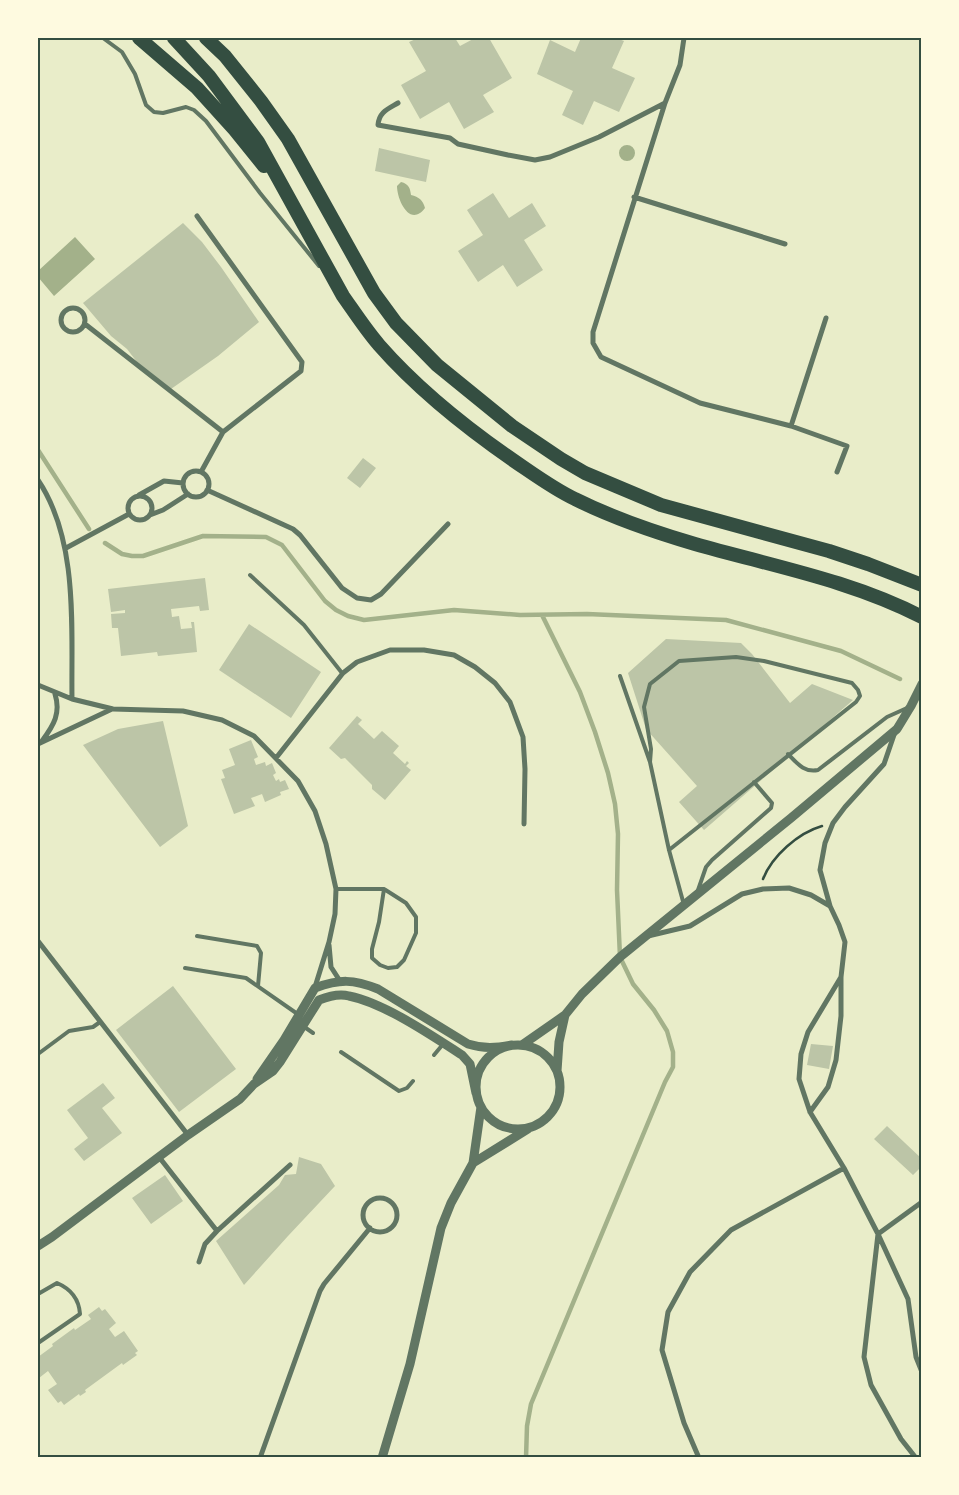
<svg xmlns="http://www.w3.org/2000/svg" width="959" height="1495" font-family="'PT Sans Narrow',sans-serif">
	<rect width="100%" height="100%" fill="#e9edc9"/>
	<path fill="#a3b18a" d="M619 153a8 8 0 1 1 16 0a8 8 0 1 1-16 0Z
		M401,182C409,184 410,188 411,195C419,197 423,200 425,208C410,228 397,200 397,186Z
		M75,237L95,259L54,296L38,277V271Z"/>
	<g fill="none" stroke-linecap="round" stroke-linejoin="round">
		<path stroke="#a3b18a" stroke-width="4.5" d="M38,450L89,529
			M105,543L122,554L132,556H143L203,536L266,537L282,545L325,601L336,610L348,616L364,620L454,610L520,615L587,614L726,620L841,651L900,679
			M526,1458L527,1426L531,1404L665,1082L673,1067V1052L667,1031L654,1010L633,984L620,957L617,890L618,834L615,804L608,773L595,732L580,692L542,615"/>
	</g>
	<path fill="#bcc5a7" d="M418,38H455L460,46L475,38H489L512,78L483,95L494,112L464,129L449,102L420,119L401,85L426,71L409,42Z
		M581,38H616L624,41L612,68L635,78L619,112L594,101L583,125L562,115L573,91L537,74L550,40L575,52Z
		M379,148L430,160L426,182L375,171Z
		M493,193L509,218L532,203L546,226L524,240L543,270L517,287L503,265L478,282L458,251L483,235L467,210Z
		M183,223L202,242L221,267L259,322L218,356L171,389L137,362L127,349L111,336L83,303Z
		M363,458L376,468L360,488L347,478Z
		M205,578L209,610L200,611L199,606L171,609L172,617L179,616L181,629L192,628L191,622H194L197,652L158,656L157,652L121,656L118,628H112L111,614L125,613V610L111,612L108,589Z
		M249,624L321,672L291,718L219,670Z
		M666,639L741,643L752,654L790,703L812,684L853,700L704,830L679,802L697,786L646,729L628,673Z
		M357,716L362,720L358,724L374,739L382,731L399,746L393,753L405,764L407,761L409,763L406,766L411,770L385,800L372,789V785L345,758L341,759L329,748Z
		M163,721L188,826L160,847L83,745L118,729Z
		M251,740L258,757L254,759L256,765L265,762L266,766L272,763L276,773L273,775L276,781L279,779L280,782L285,780L289,789L280,792L281,795L265,802L262,794L251,798L255,806L234,814L221,779L225,778L222,770L235,765L229,749Z
		M173,986L236,1069L179,1112L116,1030Z
		M811,1044L833,1046L829,1069L807,1065Z
		M103,1083L115,1098L102,1108L122,1133L84,1161L74,1149L88,1138L67,1110Z
		M887,1126L922,1159V1166L913,1175L874,1139Z
		M299,1157L321,1164L335,1186L288,1236L244,1285L216,1241L279,1185L285,1175L296,1174Z
		M165,1175L183,1201L151,1224L132,1198Z
		M99,1307L102,1311L105,1309L116,1323L109,1329L115,1337L124,1331L138,1351L135,1353L137,1355L123,1365L122,1363L85,1390L86,1392L80,1396L79,1394L64,1405L61,1401L58,1403L48,1390L57,1384L48,1371L39,1378L38,1376V1357L53,1346L52,1344L74,1328L75,1330L91,1319L88,1315Z"/>
	<g fill="none" stroke-linecap="round" stroke-linejoin="round">
		<path stroke="#344e41" stroke-width="2.5" d="M763,879C772,856 798,833 822,826"/>
		<path stroke="#617663" stroke-width="4" d="M103,38L122,52L135,74L146,105L154,112L163,113L186,107L194,110L206,121L260,193L319,266
			M250,575L304,625L342,673
			M620,676L650,762L669,850L684,905
			M788,754C797,763 804,773 818,770L887,717L907,708
			M650,762L651,749L644,707L650,684L679,661L736,657L764,661L852,683L858,690L860,696L856,702L669,850
			M336,889H384L406,903L416,917V933L404,960L397,967L388,968L380,965L372,958V949L379,922L384,889
			M697,893L706,867L712,860L771,808L772,803L754,782
			M197,936L257,946L261,953L258,986
			M185,968L246,978L299,1015
			M303,1026L313,1033
			M341,1052L399,1091L407,1088L413,1081
			M38,1054L69,1031L93,1027L100,1022
			M434,1055L444,1043
			M38,1294L57,1283C71,1289 79,1299 80,1314L38,1343"/>
		<path stroke="#617663" stroke-width="5" d="M398,103C388,109 379,112 378,125L450,138L458,144L508,155L535,160L550,157L599,137L665,103L593,332V343L601,357L700,403L791,426L847,446L837,472
			M665,103L680,65L684,38
			M634,197L785,244
			M197,216L302,362L301,371L223,432L201,472
			M61 320a12 12 0 1 1 24 0a12 12 0 1 1-24 0Z
			M85,324L223,432
			M791,426L826,318
			M183 484a13 13 0 1 1 26 0a13 13 0 1 1-26 0Z
			M38,480C79,541 71,629 72,699
			M207,490L293,529L300,535L342,588L357,598L371,600L381,594L448,524
			M139,495L164,481L183,483
			M128 508a12 12 0 1 1 24 0a12 12 0 1 1-24 0Z
			M150,515L163,510L188,494
			M66,548L129,514
			M38,685L72,699L113,709L183,711L222,720L254,736L298,781L315,811L326,844L336,889L335,914L329,942L315,987
			M42,741C54,725 61,713 55,694
			M38,744L112,709
			M276,758L343,673L357,662L390,650H424L454,655L475,667L495,683L510,702L523,737L525,769L524,824
			M648,936L690,926L742,894L763,889L789,888L811,895L830,906
			M38,941L188,1135
			M329,945L331,967L340,981
			M841,977L808,1032L801,1054L799,1079L810,1112L844,1168L878,1234L908,1299L916,1357L922,1372
			M810,1112L828,1087L836,1060L841,1016V977L845,942L839,925L830,906L820,870L825,843L833,823L845,807L884,764L895,732
			M159,1157L217,1231
			M363 1215a17 17 0 1 1 34 0a17 17 0 1 1-34 0Z
			M199,1262L205,1244L217,1231L290,1165
			M260,1458L320,1291L324,1284L370,1228
			M699,1458L684,1423L662,1350L668,1312L690,1272L731,1230L844,1168
			M916,1458L901,1439L871,1385L864,1357L878,1234L922,1202"/>
		<path stroke="#617663" stroke-width="9" d="M522,1045L565,1015L582,994L620,957L791,818L897,729L911,706L922,684
			M476 1087a42 42 0 1 1 84 0a42 42 0 1 1-84 0Z
			M557,1071L559,1042L565,1015
			M257,1079L284,1040L315,988C340,979 353,979 378,989L468,1044C484,1049 496,1048 512,1045
			M473,1163L528,1129
			M38,1246L52,1237L188,1135L240,1099L254,1084L273,1071L280,1062L319,1000C329,996 339,993 349,996C384,1003 431,1035 462,1055L470,1064L476,1093
			M382,1458L410,1364L441,1228L451,1203L473,1163L481,1107"/>
		<path stroke="#344e41" stroke-width="14" d="M139,38L197,88L235,130L264,166
			M174,38L209,76L258,142L343,296C355,313 366,330 379,345C421,393 474,434 526,469C542,480 558,491 575,499C613,518 654,532 695,544C772,566 850,580 922,617
			M206,38L225,56L261,101L288,139L374,293L396,323L437,365L512,426L561,459L585,473L661,505L829,551L868,564L922,585"/>
	</g>
	<rect width="959" height="1495" fill="none" stroke="#fefae0" stroke-width="78"/>
	<rect x="39" y="39" width="881" height="1417" fill="none" stroke="#344e41" stroke-width="2"/>
</svg>
